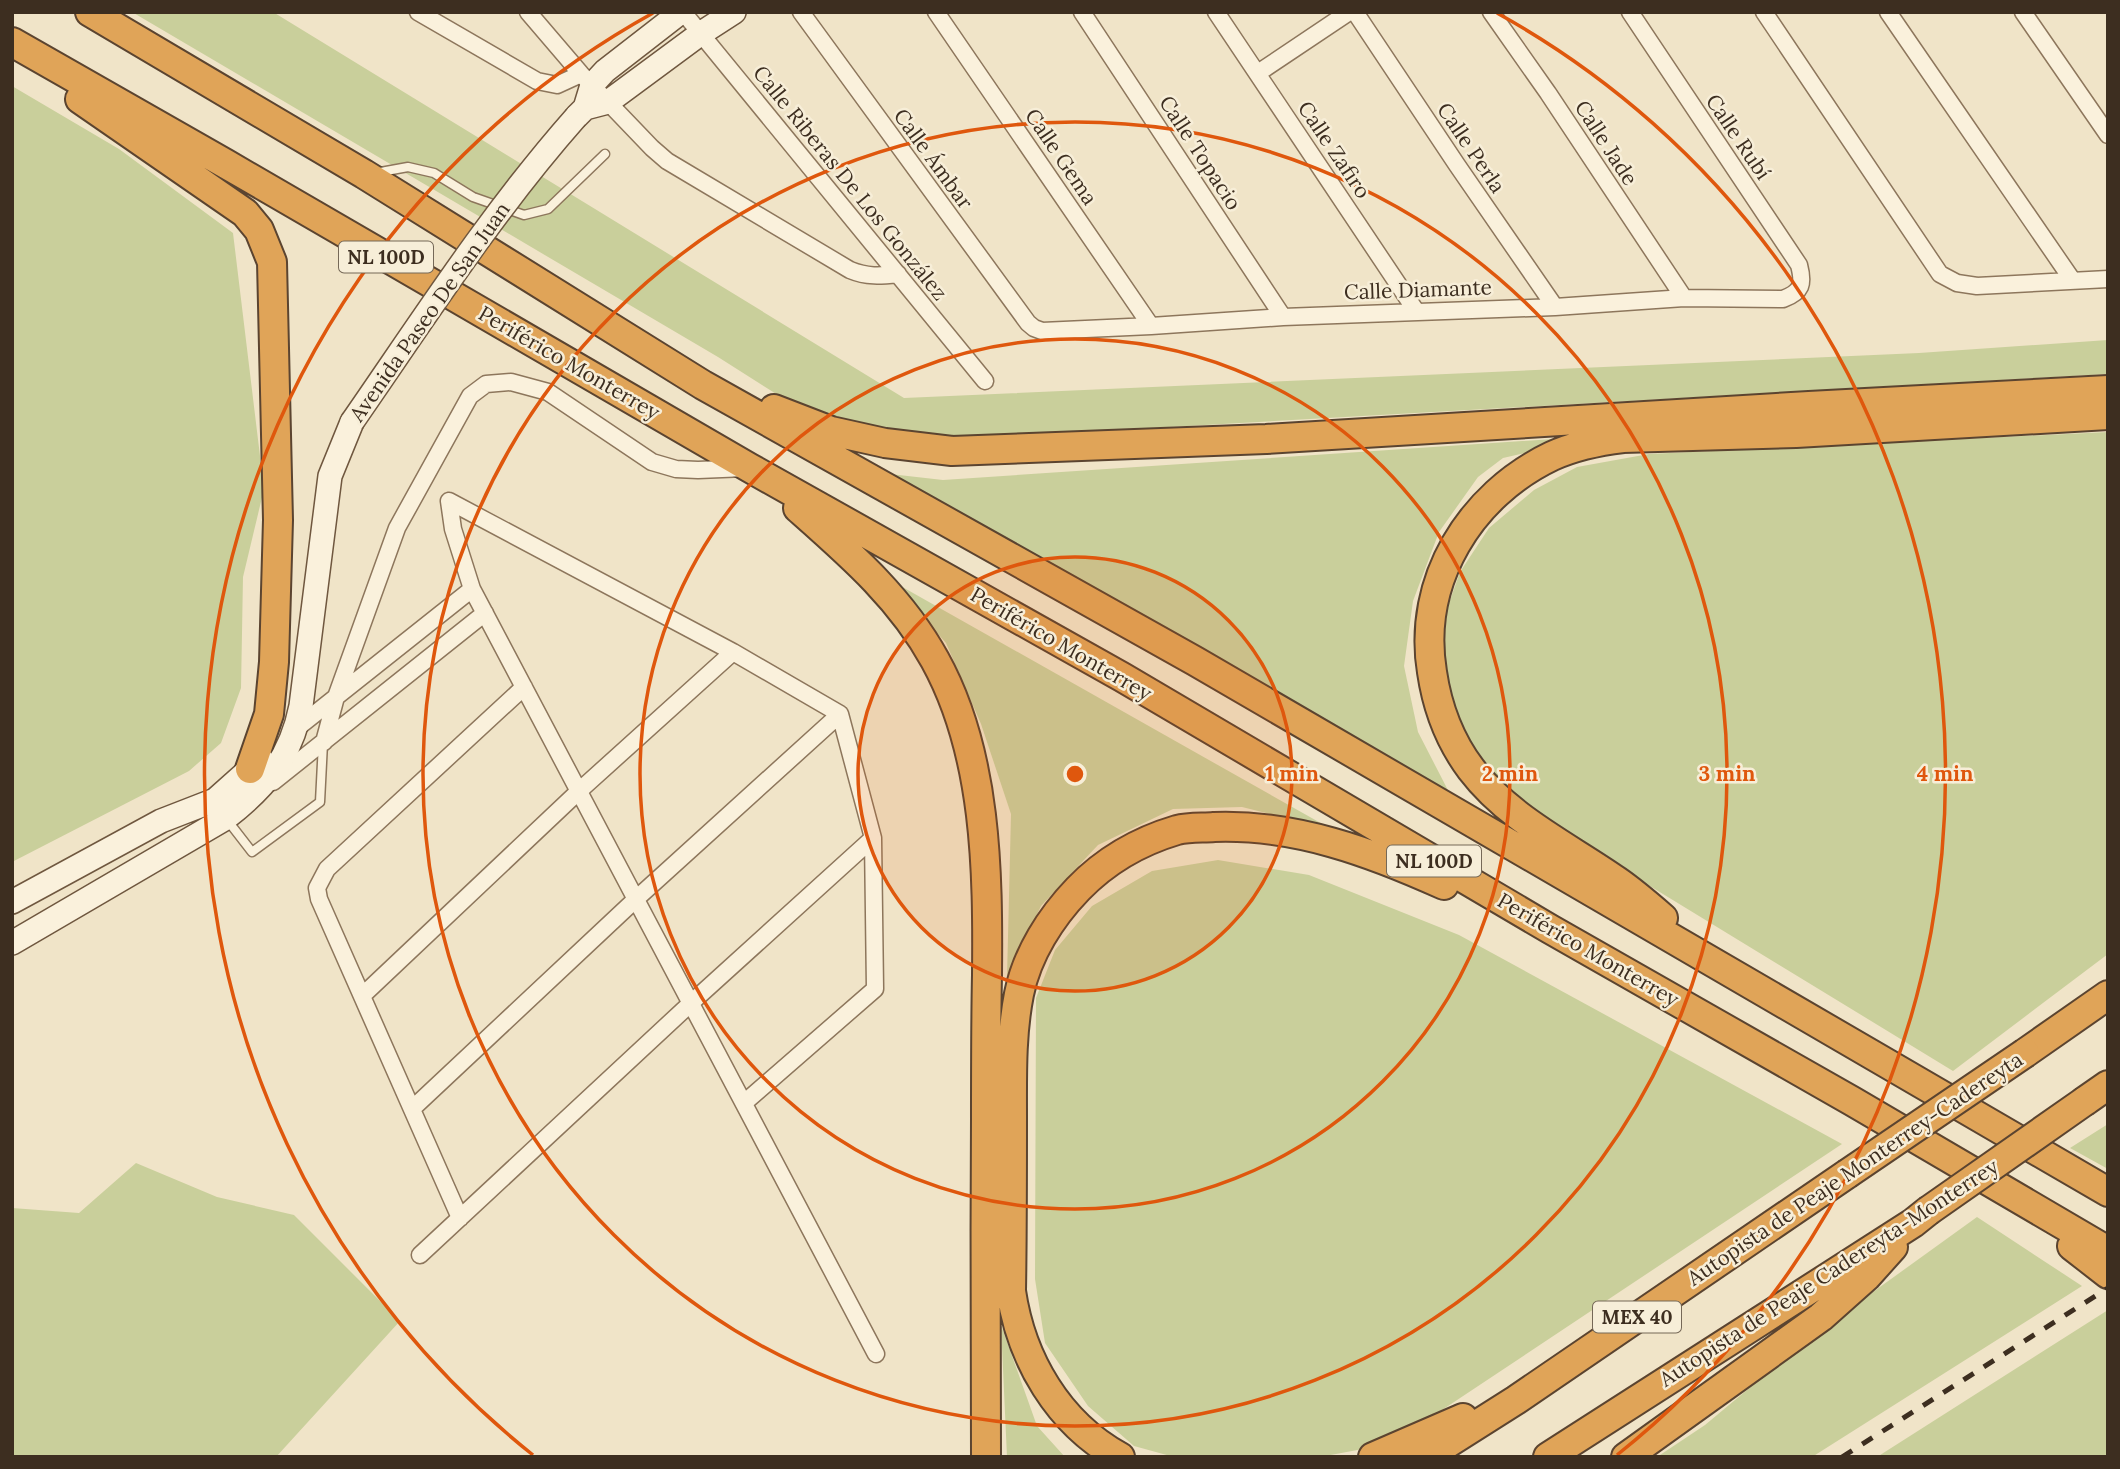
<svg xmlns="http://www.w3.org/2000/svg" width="2120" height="1469" font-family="Lora,serif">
  <rect width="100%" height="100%" fill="#f0e4c8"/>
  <!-- green -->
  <path fill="#c9cf9b" d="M132 12H273L904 398 1919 353 2108 340V374L938 440 865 427 789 402 718 357Z
    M12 86 119 149 233 233 264 489 243 577 241 688 221 743 189 771 12 862Z
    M2108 432V954L1953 1071 1550 825 1492 776 1455 721 1443 672V620L1460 572 1489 528 1534 490 1577 467 1649 454Z
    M1598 436 1503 458 1478 477 1439 532 1413 601 1404 666 1418 732 1453 800 890 474 943 480Z
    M890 580 1333 830 1242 807 1173 809 1098 845 1041 906 1007 977 1011 814 981 724 946 643Z
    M1218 860 1309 875 1459 935 1842 1144 1439 1412 1368 1448 1320 1457H1174L1134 1446 1088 1406 1045 1343 1035 1279 1036 998 1055 950 1092 906 1152 871Z
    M2108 1124V1169L2070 1148Z
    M136 1163 217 1197 294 1215 400 1321 276 1457H12V1208L79 1213Z
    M1977 1217 2082 1286 1812 1457H1657L1705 1425 1812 1336Z
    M2108 1310V1457H1877Z
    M1001 1325 1037 1426 1065 1457H1007Z"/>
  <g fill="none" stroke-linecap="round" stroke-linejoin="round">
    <!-- lane casing -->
    <g stroke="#8d765c" stroke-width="11">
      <path id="lane" d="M375 173 408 167 434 173 473 197 524 215 548 209 605 154
        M228 821 252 852 320 802 323 743"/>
    </g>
    <!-- street casing -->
    <g stroke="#8d765c" stroke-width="19">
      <path id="street" d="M418 12 537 81 557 85 581 74
        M528 12 581 74 652 148 667 161 850 270C867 277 880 276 898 274
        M683 12 985 381
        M801 12 1028 323 1034 328 1042 331 1151 326 1283 317 1555 307 1684 298 1783 299C1802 292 1804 284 1799 265L1630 12
        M936 12 1151 326
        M1082 12 1283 317
        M1216 12 1416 311
        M1355 12 1457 165 1555 307
        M1491 12 1548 93 1684 298
        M1764 12 1940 274 1957 283 1977 286 2108 279
        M1888 12 2073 281
        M2023 12 2108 135
        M1258 73 1349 12
        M449 501 453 529 472 589 876 1354
        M449 501 733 652 840 714 873 838 875 989 744 1103
        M297 728 472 589
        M324 742 336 697 397 528 470 396 486 384 511 382 548 392 652 462 676 469 698 470 746 468
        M273 782 485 613
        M362 996 579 791 733 652
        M412 1109 636 899 840 714
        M460 1218 319 899 317 888 327 869 524 687
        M420 1255 691 1003 873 838"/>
    </g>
    <!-- secondary casing -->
    <g stroke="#6f573f" stroke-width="26">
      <path id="secondary" d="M585 108 608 102 700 34 734 12
        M577 116 585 108 592 85 605 71 681 12
        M12 902 161 821 215 800 261 759
        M12 943 226 818C266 787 291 757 301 706L330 476 352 422"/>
    </g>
    <!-- highway casing -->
    <g stroke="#5b4430" stroke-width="32">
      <path id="highway" d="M90 12 364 174 703 385 1195 661 2108 1192
        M12 42 226 164 750 468 1122 677 1550 929 1852 1101 2108 1251
        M80 99 245 213 259 230 272 262 278 520 274 662 269 714 250 769
        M774 409 831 431 885 443 952 451 1266 439 1809 406 2108 390
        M798 508C850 554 901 598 935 660 987 754 988 872 987 975 986 1023 986 1071 986 1118 985 1231 986 1344 986 1457
        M1663 918C1648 905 1633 892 1617 881 1567 846 1509 819 1471 769 1450 741 1437 706 1432 672 1417 581 1470 495 1552 456 1574 446 1598 441 1623 438L1796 433 2108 415
        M2025 1053 2108 995
        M2085 1101 2108 1085
        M2072 1246 2108 1274
        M1120 1457C1058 1423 1021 1359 1011 1291 1012 1232 1012 1174 1012 1115 1012 1075 1011 1034 1019 994 1027 954 1051 917 1078 889 1105 861 1140 841 1177 830 1189 827 1203 828 1214 827 1295 824 1371 852 1444 885
        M1373 1457 1463 1418
        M1426 1457 1516 1400 1847 1174
        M1548 1457 1913 1223 1928 1211
        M1626 1457 1821 1317 1867 1276 1893 1247"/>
    </g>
    <!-- lane -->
    <use href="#lane" stroke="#faf1dc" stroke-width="8"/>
    <!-- street -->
    <use href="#street" stroke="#faf1dc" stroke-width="16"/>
    <!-- secondary -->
    <use href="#secondary" stroke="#faf1dc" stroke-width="23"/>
    <!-- highway -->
    <use href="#highway" stroke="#e0a458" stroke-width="28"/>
    <!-- rail -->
    <path stroke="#3d2e20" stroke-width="5" stroke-dasharray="12 12" stroke-linecap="butt" d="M1842 1457 2108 1288"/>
    <!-- secondary-bridge casing -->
    <g stroke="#6f573f" stroke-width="26" stroke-linecap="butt">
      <path id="secondary-bridge" d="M352 422C424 318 492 212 576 117"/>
    </g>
    <!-- highway-bridge casing -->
    <g stroke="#5b4430" stroke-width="32" stroke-linecap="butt">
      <path id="highway-bridge" d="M1847 1174 2025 1053
        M1928 1211 2085 1101"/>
    </g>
    <!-- secondary-bridge -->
    <use href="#secondary-bridge" stroke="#faf1dc" stroke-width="23"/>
    <!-- highway-bridge -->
    <use href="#highway-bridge" stroke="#e0a458" stroke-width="28"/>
  </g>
  <!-- distance rings -->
  <circle cx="1075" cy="774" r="217" fill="#df570d" fill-opacity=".12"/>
  <g fill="none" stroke="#df570d" stroke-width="3.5">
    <circle cx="1075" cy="774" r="217"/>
    <circle cx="1075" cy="774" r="435"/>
    <circle cx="1075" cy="774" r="652"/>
    <path d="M533 1455A870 870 0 0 1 653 13M1497 13A870 870 0 0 1 1617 1455"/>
  </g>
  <g text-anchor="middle" stroke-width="5" stroke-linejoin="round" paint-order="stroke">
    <!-- shield labels -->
    <g fill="#f7eed8" stroke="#756857" stroke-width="2">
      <rect x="339" y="241.5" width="94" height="31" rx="5"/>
      <rect x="1387" y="845.5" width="94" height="31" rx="5"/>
      <rect x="1593" y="1301.5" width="88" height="31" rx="5"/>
    </g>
    <g font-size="19" font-weight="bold" fill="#3d2e20">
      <text x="386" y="264">NL 100D</text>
      <text x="1434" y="868">NL 100D</text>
      <text x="1637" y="1324">MEX 40</text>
    </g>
    <!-- street labels -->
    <g font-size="21" fill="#3d2e20" stroke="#f7eed8">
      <text transform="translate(1738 137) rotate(56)" y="7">Calle Rubí</text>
      <text transform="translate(1606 143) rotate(57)" y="7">Calle Jade</text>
      <text transform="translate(1471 148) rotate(56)" y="7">Calle Perla</text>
      <text transform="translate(1334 150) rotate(56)" y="7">Calle Zafiro</text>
      <text transform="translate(1200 153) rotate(57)" y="7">Calle Topacio</text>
      <text transform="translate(1061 157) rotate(56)" y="7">Calle Gema</text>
      <text transform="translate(933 159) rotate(54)" y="7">Calle Ámbar</text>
      <text transform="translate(850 183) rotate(51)" y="7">Calle Riberas De Los González</text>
      <text transform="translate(1418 290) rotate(-2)" y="7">Calle Diamante</text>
      <text transform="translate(430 312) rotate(-55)" y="7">Avenida Paseo De San Juan</text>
      <text transform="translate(569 363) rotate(30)" y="7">Periférico Monterrey</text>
      <text transform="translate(1061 644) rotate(30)" y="7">Periférico Monterrey</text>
      <text transform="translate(1588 950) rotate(30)" y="7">Periférico Monterrey</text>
      <text transform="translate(1855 1169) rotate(-34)" y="7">Autopista de Peaje Monterrey-Cadereyta</text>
      <text transform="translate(1829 1273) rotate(-33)" y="7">Autopista de Peaje Cadereyta-Monterrey</text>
    </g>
  </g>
  <circle cx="1075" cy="774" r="10" fill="#df570d" stroke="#f7eed8" stroke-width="3.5"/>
  <g font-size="21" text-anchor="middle" font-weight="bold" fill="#df570d" stroke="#f7eed8" stroke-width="5" stroke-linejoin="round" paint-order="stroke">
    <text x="1292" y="781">1 min</text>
    <text x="1510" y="781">2 min</text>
    <text x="1727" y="781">3 min</text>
    <text x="1945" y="781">4 min</text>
  </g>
  <!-- border -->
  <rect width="2120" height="1469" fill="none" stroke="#3d2e20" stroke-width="28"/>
</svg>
